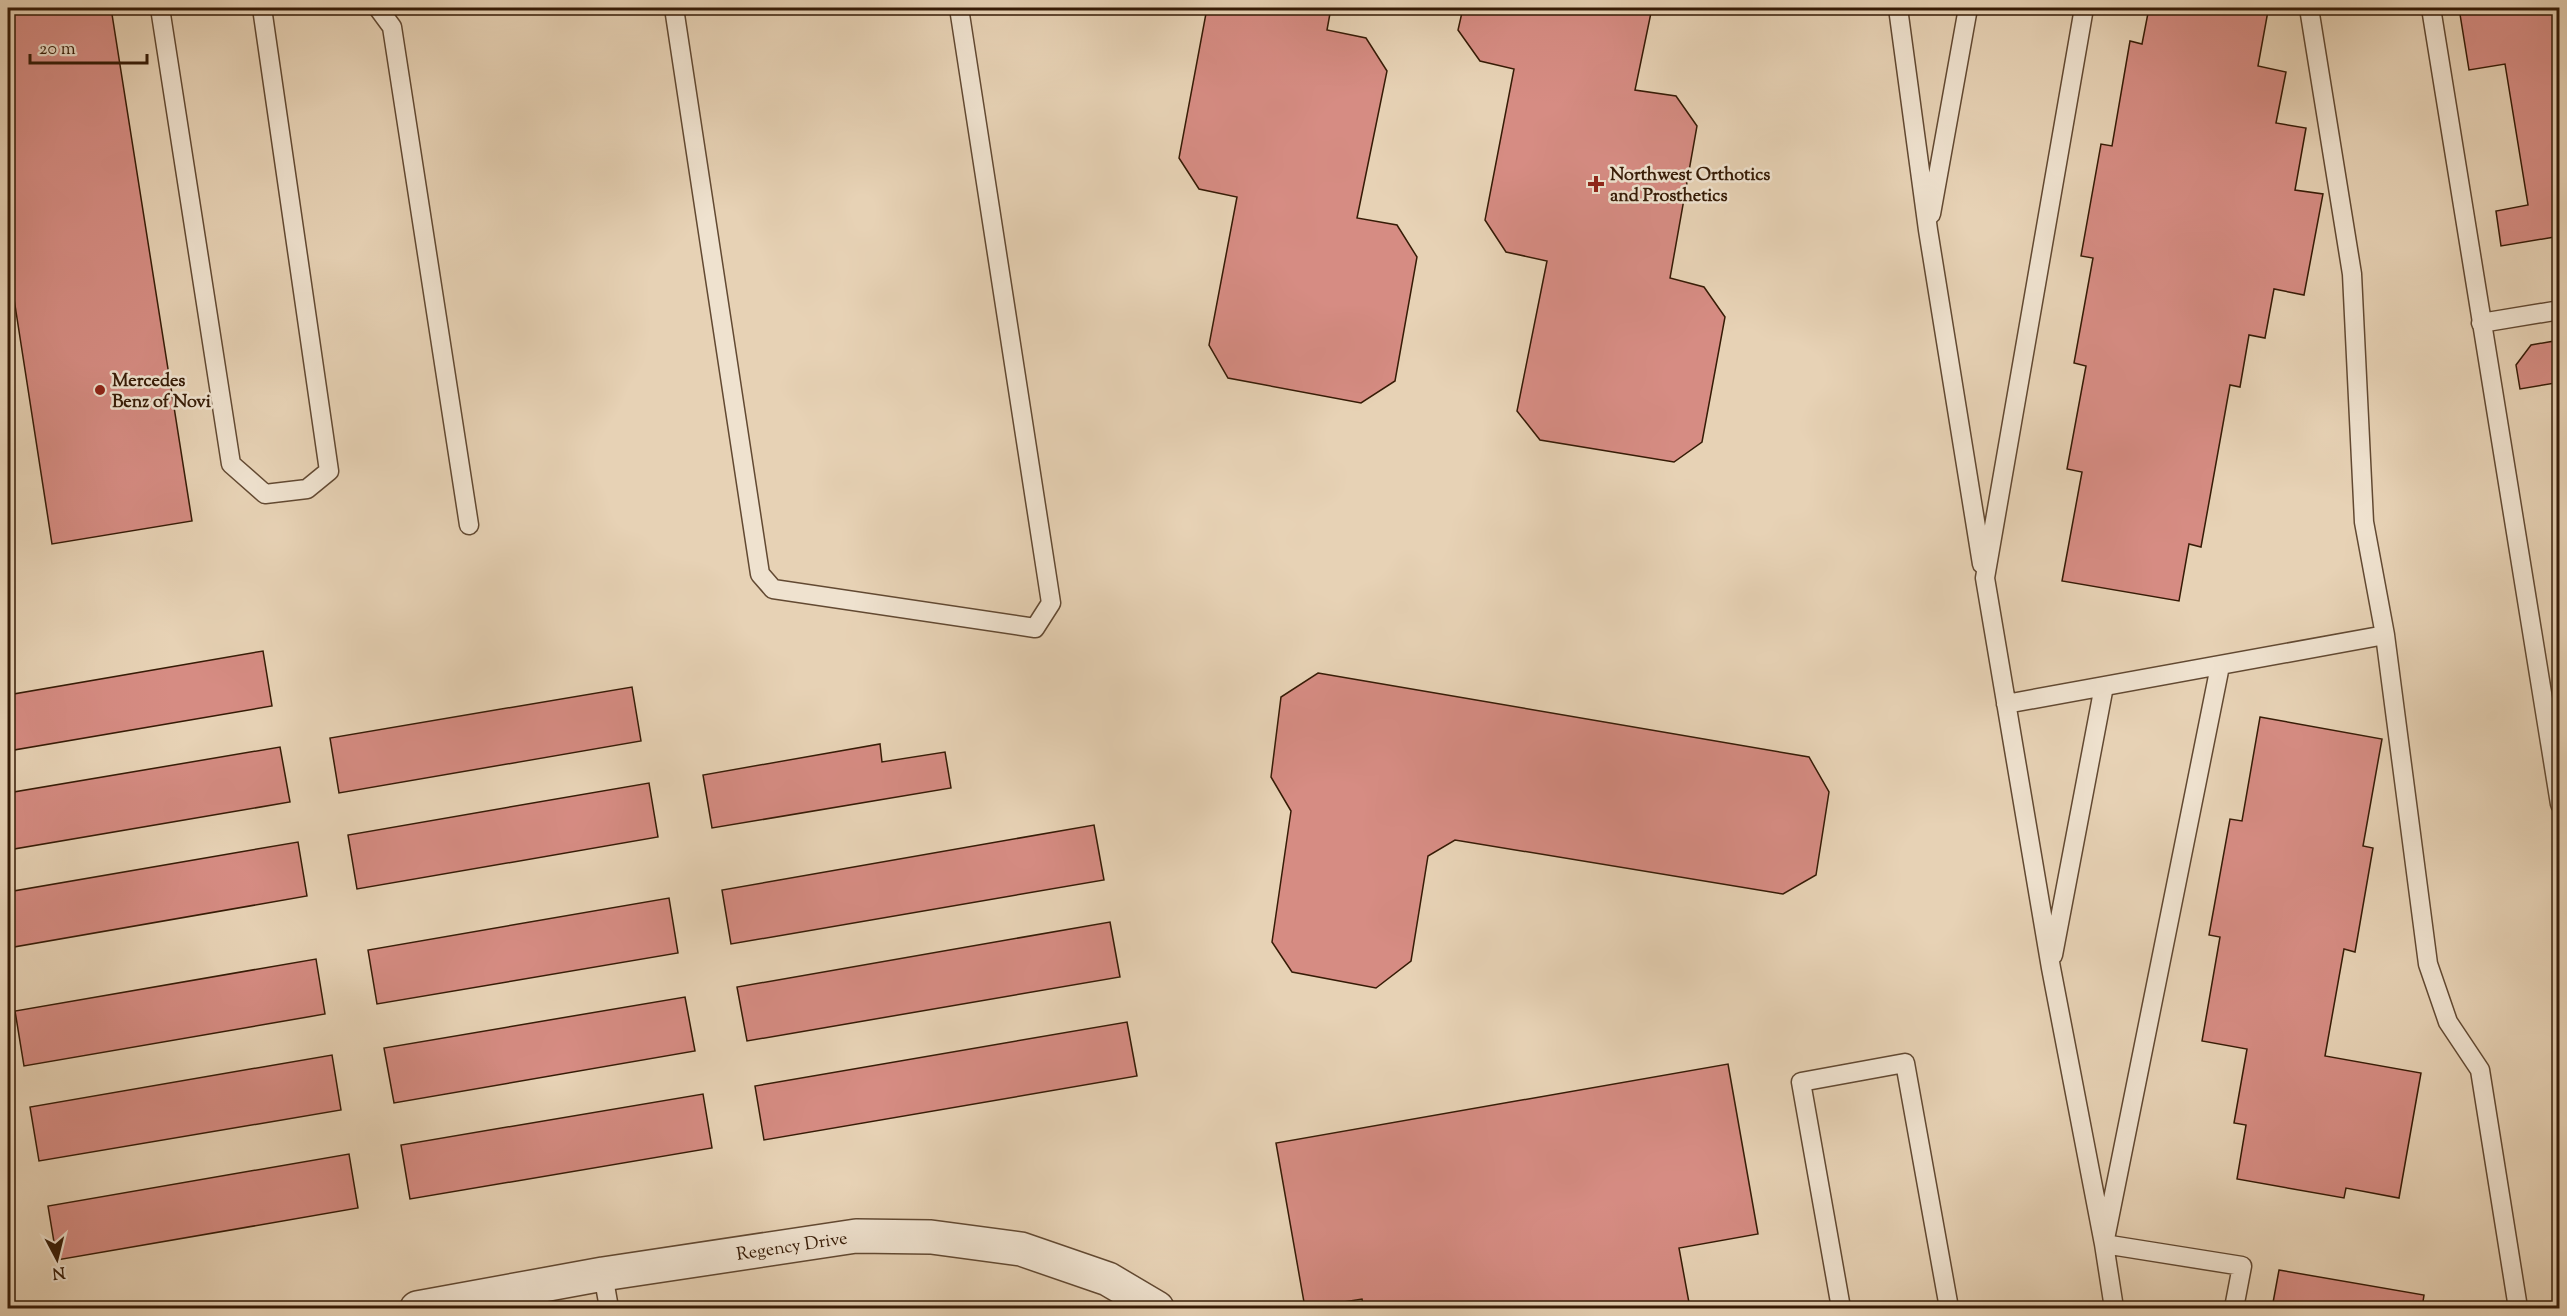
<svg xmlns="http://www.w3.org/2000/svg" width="2567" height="1316" font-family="'Sorts Mill Goudy',serif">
  <rect width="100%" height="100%" fill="#e7d2b5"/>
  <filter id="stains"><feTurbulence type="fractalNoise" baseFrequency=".00333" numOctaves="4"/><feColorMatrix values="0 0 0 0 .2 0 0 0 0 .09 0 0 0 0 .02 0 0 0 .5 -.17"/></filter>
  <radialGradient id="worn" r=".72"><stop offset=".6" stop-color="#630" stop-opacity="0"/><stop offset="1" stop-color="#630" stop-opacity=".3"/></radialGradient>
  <!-- building -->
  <path fill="#d68c83" stroke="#361b06" stroke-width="1.5" d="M8 8H111L192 521 52 544 8 260Z
    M1207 8H1331L1327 30 1366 38 1387 71 1357 218 1397 225 1417 257 1395 381 1361 403 1228 378 1209 345 1237 197 1199 189 1179 158Z
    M1463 8H1652L1635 90 1676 96 1697 126 1670 278 1704 287 1725 317 1702 442 1674 462 1540 440 1517 411 1547 261 1506 252 1485 220 1514 69 1480 61 1458 30Z
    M2149 8H2259L2268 11 2258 66 2286 72 2276 123 2306 128 2295 190 2323 194 2304 295 2274 289 2265 338 2249 335 2240 387 2230 385 2201 547 2189 544 2179 601 2062 581 2082 472 2067 469 2086 366 2074 363 2093 258 2081 256 2101 144 2112 146 2130 41 2142 44Z
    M2459 8H2560V236L2501 246 2496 211 2528 205 2505 64 2469 70Z
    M2560 340V412L2555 383 2520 389 2516 365 2531 345Z
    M263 651 272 706 8 751V695Z
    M1318 673 1809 757 1829 792 1816 875 1783 894 1455 840 1428 856 1411 961 1376 988 1292 972 1272 942 1291 811 1271 777 1281 697Z
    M632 687 641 741 339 793 330 738Z
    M2260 717 2382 739 2363 846 2373 848 2355 952 2344 949 2325 1056 2421 1073 2399 1198 2346 1188 2344 1198 2237 1179 2246 1125 2234 1123 2247 1049 2202 1041 2220 937 2209 935 2230 819 2242 821Z
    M880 744 882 762 945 752 951 788 712 828 703 775Z
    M280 747 290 802 8 850V793Z
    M649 783 658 837 357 889 348 835Z
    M1094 825 1104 880 731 944 722 890Z
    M298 842 307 896 8 948V892Z
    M669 898 678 953 377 1004 368 950Z
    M1110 922 1120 977 747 1041 737 987Z
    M316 959 325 1014 24 1066 15 1011Z
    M685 997 695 1051 394 1103 384 1048Z
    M1127 1022 1137 1076 764 1140 755 1086Z
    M332 1055 341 1110 39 1161 30 1107Z
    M1728 1064 1758 1234 1679 1248 1690 1308H1364L1362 1299 1305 1308 1276 1143Z
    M703 1094 712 1148 410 1199 401 1145Z
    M349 1154 358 1208 57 1260 48 1206Z
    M2279 1270 2424 1295 2422 1308H2272Z"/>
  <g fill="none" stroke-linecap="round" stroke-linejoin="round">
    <!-- lane casing -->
    <g stroke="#624932" stroke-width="21">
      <path id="lane" d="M160 8 231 464 265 494 307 489 329 471 262 8
        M378 8 392 27 469 525
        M674 8 760 574 773 589 1035 628 1051 603 959 8
        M1898 8 1928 230 1982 564
        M2084 8 1985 578 2051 968 2104 1244 2114 1308
        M2309 8 2352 274 2364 522 2385 635
        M2431 8 2560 804
        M1931 214 1968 8
        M2481 323 2560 310
        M2220 666 2104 1244 2242 1266 2234 1308
        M2006 704 2385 635 2428 964 2448 1022 2480 1070 2518 1308
        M2053 955 2104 686
        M603 1274 609 1308
        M1841 1308 1801 1082 1905 1063 1949 1308"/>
    </g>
    <!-- street casing -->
    <g stroke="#624932" stroke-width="36">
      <g id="street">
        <path id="s1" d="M417 1308 603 1274 856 1236 931 1237 1021 1249 1108 1279 1157 1308"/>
      </g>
    </g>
    <!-- lane -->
    <use href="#lane" stroke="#efe2cf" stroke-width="18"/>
    <!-- street -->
    <use href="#street" stroke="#efe2cf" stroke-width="33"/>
  </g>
  <!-- markers -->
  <g fill="#8f2418" stroke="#efe2cf" stroke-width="2">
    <path d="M1593 175h6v6h6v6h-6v6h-6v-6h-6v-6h6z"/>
    <circle cx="100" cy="390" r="6"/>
  </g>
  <g text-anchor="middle" stroke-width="5" stroke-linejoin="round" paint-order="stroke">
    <!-- poi labels -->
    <g font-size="18" font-weight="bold" fill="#361b06" stroke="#efe2cf" text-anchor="start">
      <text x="1610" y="180">Northwest Orthotics<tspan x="1610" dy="21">and Prosthetics</tspan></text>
      <text x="112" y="386">Mercedes<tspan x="112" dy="21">Benz of Novi</tspan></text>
    </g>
    <!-- street labels -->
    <g font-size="18" fill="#361b06" stroke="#efe2cf">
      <text dy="6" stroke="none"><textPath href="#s1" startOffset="380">Regency Drive</textPath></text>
    </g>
  </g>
  <!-- margin -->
  <rect width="2567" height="1316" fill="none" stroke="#e7d2b5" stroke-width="30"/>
  <rect x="9" y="9" width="2549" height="1298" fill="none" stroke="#361b06" stroke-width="3"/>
  <rect x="15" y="15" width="2537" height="1286" fill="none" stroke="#361b06" stroke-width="1.5"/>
  <!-- north arrow -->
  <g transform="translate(57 1259) rotate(173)" stroke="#efe2cf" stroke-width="4.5" paint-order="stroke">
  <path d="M0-4.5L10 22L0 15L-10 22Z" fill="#361b06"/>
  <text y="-9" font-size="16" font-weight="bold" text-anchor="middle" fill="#361b06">N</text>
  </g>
  <!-- scale -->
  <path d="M30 54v9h117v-9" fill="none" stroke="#361b06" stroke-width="3"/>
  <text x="39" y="54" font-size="18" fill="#361b06" stroke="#efe2cf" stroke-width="4.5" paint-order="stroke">20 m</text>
  <rect width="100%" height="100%" filter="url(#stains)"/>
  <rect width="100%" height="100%" fill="url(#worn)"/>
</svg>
